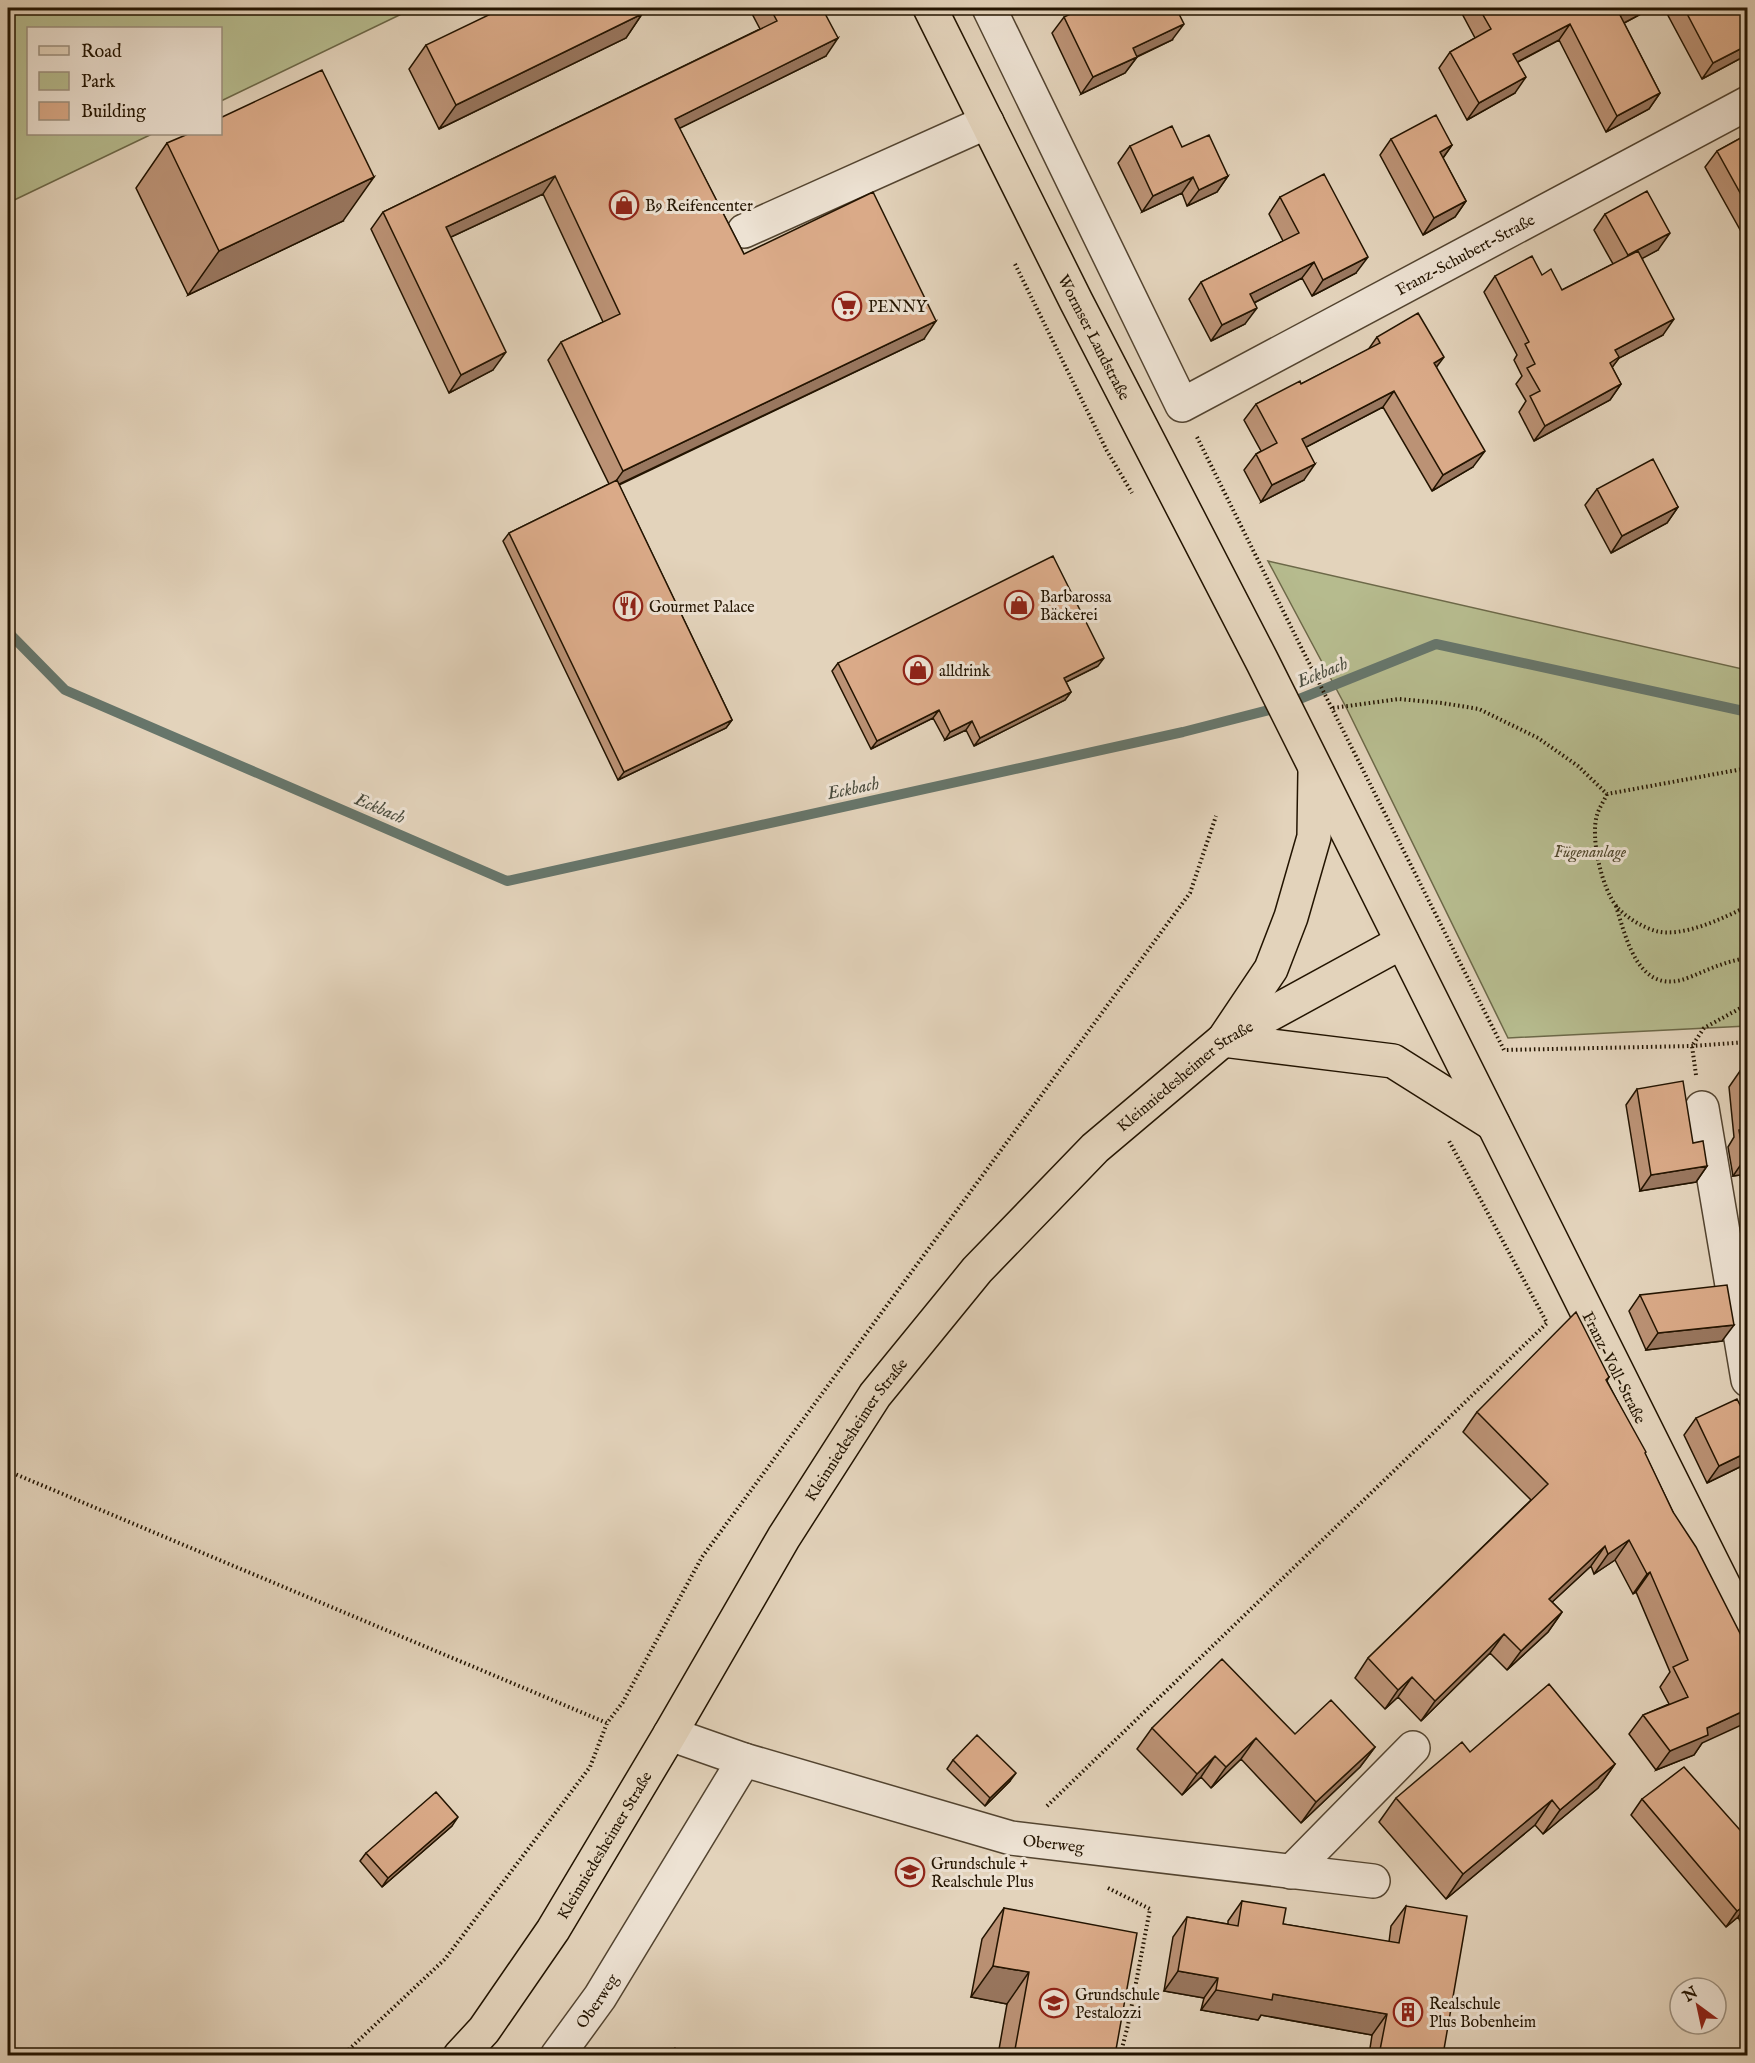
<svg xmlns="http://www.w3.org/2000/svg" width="1755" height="2063" font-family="'IM FELL English',serif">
  <rect width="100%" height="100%" fill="#e3d3bb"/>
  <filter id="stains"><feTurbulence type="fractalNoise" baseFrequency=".00333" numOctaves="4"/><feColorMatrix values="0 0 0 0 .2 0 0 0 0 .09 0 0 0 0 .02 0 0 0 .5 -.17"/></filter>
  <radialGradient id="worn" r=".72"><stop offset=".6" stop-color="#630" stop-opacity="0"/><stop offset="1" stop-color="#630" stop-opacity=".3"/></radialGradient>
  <!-- green -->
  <path fill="#b6bb8e" stroke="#6c6848" stroke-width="1.5" d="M8 8H414L221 101 220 28H28V134H152L8 203Z
    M1268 561 1747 670V1026L1508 1038 1347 709Z"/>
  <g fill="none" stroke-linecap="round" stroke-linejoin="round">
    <!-- stream -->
    <path stroke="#67766b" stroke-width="10" d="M8 632 65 690 507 881 1183 732 1277 708 1436 644 1748 712"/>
    <!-- minor casing -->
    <g stroke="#534430" stroke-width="36">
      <g id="minor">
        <path id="s1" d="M989 8 1182 405 1748 103"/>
        <path d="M744 231 987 122"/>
        <path d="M1702 1108 1748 1380"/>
        <path id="s2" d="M744 1760 1011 1838 1373 1881"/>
        <path d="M1291 1872 1413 1748"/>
        <path id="s3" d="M557 2056 600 1997 744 1760 670 1734"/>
      </g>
    </g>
    <!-- major casing -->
    <g stroke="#231401" stroke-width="36">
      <g id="major">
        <path id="s4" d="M930 8 1076 301 1263 663 1748 1634"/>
        <path d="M1226 1036 1271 969 1291 917 1314 837 1315 772"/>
        <path d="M1223 1040 1393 1061 1493 1124"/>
        <path id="s5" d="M460 2056 484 2030 553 1930 670 1734 784 1537 875 1395 977 1270 1095 1148 1223 1040 1402 942"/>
      </g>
    </g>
    <!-- path -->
    <path stroke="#231401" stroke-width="4" stroke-dasharray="1.5 3" stroke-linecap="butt" d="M1015 264 1107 451 1132 493
      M1197 437 1301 647 1504 1050 1692 1046 1748 1042
      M1333 708 1399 699 1442 703 1479 709 1538 738 1578 766 1607 794 1748 768
      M1607 794C1604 801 1599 808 1597 815 1590 838 1602 889 1617 907 1627 918 1642 927 1656 931 1682 938 1724 918 1748 906
      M1616 906C1627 942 1640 998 1690 977 1710 969 1726 961 1748 958
      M1696 1075 1692 1046 1704 1028 1748 1004
      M8 1471 607 1723
      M1047 1806 1547 1323 1449 1141
      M1108 1888 1150 1909 1128 2025 1120 2056
      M342 2056 445 1959 590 1767 607 1723 623 1702 702 1557 1190 893 1216 816"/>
    <!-- minor -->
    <use href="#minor" stroke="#ede2d3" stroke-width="33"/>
    <!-- major -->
    <use href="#major" stroke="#e3d3bb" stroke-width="33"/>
  </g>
  <!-- wall -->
  <path fill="#bb9275" stroke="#231401" stroke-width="1.5" d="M749 8H822L826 56 679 128 744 254 924 339 619 485 732 720 726 728 618 780 503 541 509 533 609 484 548 360 561 342 603 322 543 194 451 237 493 370 449 393 371 229 383 212 760 29Z
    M1459 8H1652L1624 23 1660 93 1649 109 1606 132 1559 40 1518 62 1515 93 1467 120 1439 68 1450 52 1475 38Z
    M1664 8H1739L1745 56 1702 79Z
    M642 14 626 38 439 129 409 69 426 45Z
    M1064 17 1172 40 1137 57 1125 73 1081 94 1052 33Z
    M1748 134V232L1743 235 1705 167 1717 151Z
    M1391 139 1452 145 1443 158 1466 201 1455 217 1423 235 1380 155Z
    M167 143 343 221 188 295 136 188Z
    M1130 146 1228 176 1217 192 1187 206 1182 193 1142 212 1118 163Z
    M1280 197 1356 273 1312 296 1302 278 1254 303 1245 324 1211 341 1189 299 1201 282 1283 241 1269 214Z
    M1605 214 1658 250 1642 258 1663 335 1619 358 1612 367 1621 384 1610 400 1534 441 1519 412 1526 401 1516 384 1522 376 1514 360 1517 355 1484 292 1495 276 1542 275 1562 290 1613 264 1594 230Z
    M1377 337 1436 367 1473 467 1432 491 1383 407 1306 447 1304 480 1261 502 1244 470 1256 454 1261 451 1244 420 1256 404 1301 384 1368 350Z
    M1597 489 1678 507 1667 523 1611 553 1585 505Z
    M1748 520V532L1744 525Z
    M838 663 1098 666 1066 682 1071 692 1065 700 974 746 966 730 945 740 933 718 871 749 832 671Z
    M1740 1071H1748V1215L1740 1175 1733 1176 1728 1147 1734 1137 1729 1087Z
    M1637 1089 1707 1166 1696 1182 1640 1191 1626 1105Z
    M1640 1295 1722 1341 1646 1350 1629 1311Z
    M1609 1377 1607 1381 1645 1454 1673 1512 1702 1743 1694 1755 1656 1770 1629 1734 1643 1715 1669 1704 1660 1687 1670 1672 1636 1592 1633 1594 1615 1560 1594 1574 1591 1566 1552 1602 1562 1612 1548 1632 1507 1670 1490 1653 1421 1721 1398 1697 1385 1709 1355 1678 1368 1658 1531 1500 1463 1432 1477 1412Z
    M1696 1418 1748 1421V1463L1707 1483 1684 1435Z
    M1152 1728 1295 1734 1375 1747 1360 1767 1301 1823 1241 1759 1211 1788 1201 1777 1182 1795 1137 1749Z
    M1470 1752 1615 1764 1598 1788 1543 1834 1535 1825 1446 1899 1379 1822 1396 1798Z
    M953 1760 1010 1781 985 1806 947 1769Z
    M1642 1799 1748 1839V1938L1738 1917 1726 1927 1631 1815Z
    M452 1826 382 1887 360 1861 366 1853Z
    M1242 1901 1283 1924 1389 1942 1391 1926 1406 1906 1443 2055H1369L1372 2035 1261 2015 1258 2020 1201 2010 1204 1998 1164 1991 1173 1937 1187 1917 1228 1924V1921Z
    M1004 1908 1115 2055H998L1007 2004 971 1997 982 1939Z"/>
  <!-- shaded-wall -->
  <path fill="#99775f" stroke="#231401" stroke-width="1.5" d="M1633 8H1652L1609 31 1620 15Z
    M642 14 626 38 439 129 456 105Z
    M1184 24 1172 40 1121 64 1133 48Z
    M1570 24 1559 40 1502 70 1513 54Z
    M838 38 826 56 662 137 675 119Z
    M1748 45V53L1745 56 1702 79 1713 63Z
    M1137 57 1125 73 1081 94 1093 77Z
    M1526 77 1515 93 1467 120 1479 103Z
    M1660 93 1649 109 1606 132 1617 116Z
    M1452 145 1440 162V152Z
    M555 176 543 194 434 245 446 227Z
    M1228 176 1217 192 1187 206 1199 190Z
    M374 177 343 221 188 295 219 251Z
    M1193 177 1182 193 1142 212 1153 196Z
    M1466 201 1455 217 1423 235 1434 218Z
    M1670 233 1658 250 1617 272 1628 255Z
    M1368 257 1356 273 1312 296 1323 280Z
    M1314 262 1302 278 1238 311 1250 294Z
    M1257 308 1245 324 1211 341 1222 325Z
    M1674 319 1663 335 1619 358 1608 373 1599 379 1615 350Z
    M936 321 924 339 611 488 623 471Z
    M506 352 493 370 449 393 461 375Z
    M1444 357 1432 373 1434 363Z
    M1621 384 1610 400 1534 441 1545 426Z
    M1394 391 1383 407 1291 455 1302 439Z
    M1485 451 1473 467 1432 491 1443 475Z
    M1315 464 1304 480 1261 502 1272 485Z
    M1678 507 1667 523 1611 553 1622 536Z
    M1104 658 1098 666 1058 686 1064 678Z
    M1071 692 1065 700 974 746 980 738Z
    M939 710 933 718 871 749 877 741Z
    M732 720 726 728 618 780 624 772Z
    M972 721 966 730 945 740 950 732Z
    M1748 1159V1164L1740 1175 1733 1176 1744 1160Z
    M1707 1166 1696 1182 1640 1191 1651 1175Z
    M1734 1325 1722 1341 1646 1350 1658 1333Z
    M1748 1452V1463L1707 1483 1719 1466Z
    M1629 1540 1615 1560 1594 1574 1608 1554Z
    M1605 1546 1591 1566 1535 1618 1549 1599Z
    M1650 1572 1636 1592 1633 1594 1647 1574Z
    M1562 1612 1548 1632 1507 1670 1521 1651Z
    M1504 1634 1490 1653 1421 1721 1435 1701Z
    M1412 1677 1398 1697 1385 1709 1398 1690Z
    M1748 1709V1722L1702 1743 1694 1755 1656 1770 1670 1751 1707 1728Z
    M1256 1738 1241 1759 1211 1788 1226 1767Z
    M1375 1747 1360 1767 1301 1823 1316 1802Z
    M1215 1756 1201 1777 1182 1795 1197 1774Z
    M1615 1764 1598 1788 1543 1834 1560 1810Z
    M1016 1773 1010 1781 985 1806 990 1798Z
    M1552 1800 1535 1825 1446 1899 1463 1874Z
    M458 1817 452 1826 382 1887 388 1878Z
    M1748 1903 1738 1917 1726 1927 1737 1911Z
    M993 1966 1029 1972 1007 2004 971 1997Z
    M1178 1971 1218 1978 1204 1998 1164 1991Z
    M1216 1990 1273 1994 1387 2014 1372 2035 1261 2015 1258 2020 1201 2010Z"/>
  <!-- building -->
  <path fill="#daaa88" stroke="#231401" stroke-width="1.5" d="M503 8H639L642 14 456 105 426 45Z
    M770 8H822L838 38 675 119 744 254 873 192 936 321 623 471 561 342 620 314 555 176 446 227 506 352 461 375 383 212 777 21Z
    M1083 8H1176L1184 24 1133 48 1137 57 1093 77 1064 17Z
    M1479 8H1633L1620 15 1660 93 1617 116 1570 24 1513 54 1526 77 1479 103 1450 52 1491 29Z
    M1684 8H1739L1748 24V45L1713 63Z
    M322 70 374 177 219 251 167 143 188 134H220V118Z
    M1436 115 1452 145 1440 152 1466 201 1434 218 1391 139Z
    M1172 126 1182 147 1209 135 1228 176 1199 190 1193 177 1153 196 1130 146Z
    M1748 134V207L1717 151Z
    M1324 174 1368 257 1323 280 1314 262 1250 294 1257 308 1222 325 1201 282 1299 233 1280 197Z
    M1647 191 1670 233 1628 255 1605 214Z
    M1638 251 1674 319 1615 350 1619 357 1610 363 1621 384 1545 426 1530 396 1540 391 1527 368 1535 364 1525 344 1529 342 1495 276 1532 256 1542 275 1551 269 1562 290Z
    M1418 313 1444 357 1434 363 1485 451 1443 475 1394 391 1302 439 1315 464 1272 485 1256 454 1277 443 1256 404 1300 381 1301 384 1380 343 1377 337Z
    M1653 459 1678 507 1622 536 1597 489Z
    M617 480 732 720 624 772 509 533Z
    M1053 556 1104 658 1064 678 1071 692 980 738 972 721 950 732 939 710 877 741 838 663Z
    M1740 1071H1748V1159L1744 1160 1739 1130 1746 1128Z
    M1683 1081 1693 1143 1703 1141 1707 1166 1651 1175 1637 1089Z
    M1727 1285 1734 1325 1658 1333 1640 1295Z
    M1576 1312 1609 1377 1606 1380 1646 1452 1645 1453 1673 1512 1696 1547 1748 1649V1709L1707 1728 1708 1735 1670 1751 1643 1715 1688 1697 1673 1667 1688 1660 1650 1572 1647 1574 1629 1540 1608 1554 1605 1546 1549 1599 1562 1612 1521 1651 1504 1634 1435 1701 1412 1677 1398 1690 1368 1658 1548 1484 1477 1412Z
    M1737 1399 1748 1421V1452L1719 1466 1696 1418Z
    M1222 1659 1295 1734 1331 1700 1375 1747 1316 1802 1256 1738 1226 1767 1215 1756 1197 1774 1152 1728Z
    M1549 1684 1615 1764 1560 1810 1552 1800 1463 1874 1396 1798 1462 1742 1470 1752Z
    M977 1735 1016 1773 990 1798 953 1760Z
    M1684 1767 1748 1839V1903L1737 1911 1642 1799Z
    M436 1792 458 1817 388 1878 366 1853Z
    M1242 1901 1286 1908 1283 1924 1399 1943 1406 1906 1467 1916 1443 2055H1379L1387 2014 1273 1994 1272 2000 1216 1990 1218 1978 1178 1971 1187 1917 1238 1926Z
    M1004 1908 1137 1933 1115 2055H1014L1029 1972 993 1966Z
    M675 2048 684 2055H668Z
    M1675 2052 1680 2055H1672Z"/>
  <!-- icons -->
  <defs>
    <g id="shop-ring" transform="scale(1.5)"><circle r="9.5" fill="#ede2d3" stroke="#8f2418" stroke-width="1.5"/><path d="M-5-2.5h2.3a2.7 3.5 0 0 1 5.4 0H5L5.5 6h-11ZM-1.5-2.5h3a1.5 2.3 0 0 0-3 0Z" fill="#8f2418"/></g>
    <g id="supermarket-ring" transform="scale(1.5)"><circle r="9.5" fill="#ede2d3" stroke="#8f2418" stroke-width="1.5"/><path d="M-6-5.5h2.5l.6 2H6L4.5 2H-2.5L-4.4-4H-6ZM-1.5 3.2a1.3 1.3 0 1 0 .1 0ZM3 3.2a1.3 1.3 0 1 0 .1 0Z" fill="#8f2418"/></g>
    <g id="restaurant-ring" transform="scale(1.5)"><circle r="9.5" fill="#ede2d3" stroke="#8f2418" stroke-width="1.5"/><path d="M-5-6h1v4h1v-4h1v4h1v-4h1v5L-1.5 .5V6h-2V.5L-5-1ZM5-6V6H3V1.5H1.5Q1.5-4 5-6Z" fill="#8f2418"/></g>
    <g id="school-ring" transform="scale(1.5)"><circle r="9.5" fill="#ede2d3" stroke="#8f2418" stroke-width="1.5"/><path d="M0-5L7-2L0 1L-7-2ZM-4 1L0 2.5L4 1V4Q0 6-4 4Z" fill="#8f2418"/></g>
    <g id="building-ring" transform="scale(1.5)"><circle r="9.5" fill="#ede2d3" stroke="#8f2418" stroke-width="1.5"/><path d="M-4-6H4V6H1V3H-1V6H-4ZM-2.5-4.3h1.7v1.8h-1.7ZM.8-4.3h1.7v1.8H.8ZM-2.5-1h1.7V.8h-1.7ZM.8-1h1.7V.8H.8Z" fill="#8f2418"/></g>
  </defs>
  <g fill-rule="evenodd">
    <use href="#shop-ring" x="624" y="205"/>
    <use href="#supermarket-ring" x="847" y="306"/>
    <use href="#shop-ring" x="1019" y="605"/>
    <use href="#restaurant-ring" x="628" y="606"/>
    <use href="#shop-ring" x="918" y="670"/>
    <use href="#school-ring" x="910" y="1872"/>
    <use href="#school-ring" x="1054" y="2003"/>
    <use href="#building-ring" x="1408" y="2012"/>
  </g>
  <g text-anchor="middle" stroke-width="6" stroke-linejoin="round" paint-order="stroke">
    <!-- poi labels -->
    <g font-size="16" fill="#231401" stroke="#ede2d3" text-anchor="start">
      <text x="645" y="211">B9 Reifencenter</text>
      <text x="868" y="312">PENNY</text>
      <text x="1040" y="602">Barbarossa<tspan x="1040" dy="18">Bäckerei</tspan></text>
      <text x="649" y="612">Gourmet Palace</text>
      <text x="939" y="676">alldrink</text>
      <text x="931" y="1869">Grundschule +<tspan x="931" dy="18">Realschule Plus</tspan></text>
      <text x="1075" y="2000">Grundschule<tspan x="1075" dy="18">Pestalozzi</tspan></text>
      <text x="1429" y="2009">Realschule<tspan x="1429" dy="18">Plus Bobenheim</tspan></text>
    </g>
    <!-- street labels -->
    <g font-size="16" fill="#231401" stroke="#ede2d3">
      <text dy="6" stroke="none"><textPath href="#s1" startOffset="762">Franz-Schubert-Straße</textPath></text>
      <text dy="6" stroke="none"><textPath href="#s4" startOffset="368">Wormser Landstraße</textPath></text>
      <text dy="6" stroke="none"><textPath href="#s5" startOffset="1228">Kleinniedesheimer Straße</textPath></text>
      <text dy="6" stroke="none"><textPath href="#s4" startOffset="1522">Franz-Voll-Straße</textPath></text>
      <text dy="6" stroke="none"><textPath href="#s5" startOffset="742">Kleinniedesheimer Straße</textPath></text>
      <text dy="6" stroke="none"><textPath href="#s2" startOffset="321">Oberweg</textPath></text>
      <text dy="6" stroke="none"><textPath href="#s5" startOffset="256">Kleinniedesheimer Straße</textPath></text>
      <text dy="6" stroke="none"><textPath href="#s3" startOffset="68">Oberweg</textPath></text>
    </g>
    <!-- park labels -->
    <g font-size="16" font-style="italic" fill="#4f462b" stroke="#ede2d3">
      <text x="1590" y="857">Fügenanlage</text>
    </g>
    <!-- water labels -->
    <g font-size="18" font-style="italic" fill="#4b4d3f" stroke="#ede2d3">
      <text transform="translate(1322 672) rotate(-22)" y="6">Eckbach</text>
      <text transform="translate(853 788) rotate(-12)" y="6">Eckbach</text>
      <text transform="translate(380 808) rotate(23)" y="6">Eckbach</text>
    </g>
  </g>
  <!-- margin -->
  <rect width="1755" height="2063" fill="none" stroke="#e3d3bb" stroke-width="30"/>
  <rect x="9" y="9" width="1737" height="2045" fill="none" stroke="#231401" stroke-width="3"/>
  <rect x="15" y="15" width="1725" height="2033" fill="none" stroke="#231401" stroke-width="1.5"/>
  <!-- legend -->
  <rect x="27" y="27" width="195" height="108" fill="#ede2d3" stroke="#9c907f" stroke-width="1.5"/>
  <rect x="39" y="46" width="30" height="9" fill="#e3d3bb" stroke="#9c907f" stroke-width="1.5"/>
  <text x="81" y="57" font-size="18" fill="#231401">Road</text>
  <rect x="39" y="72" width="30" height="18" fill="#b6bb8e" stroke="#9c907f" stroke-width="1.5"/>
  <text x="81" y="87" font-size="18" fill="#231401">Park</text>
  <rect x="39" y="102" width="30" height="18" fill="#daaa88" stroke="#9c907f" stroke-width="1.5"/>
  <text x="81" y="117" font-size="18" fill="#231401">Building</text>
  <!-- north arrow -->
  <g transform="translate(1698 2006) rotate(327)"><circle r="28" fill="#ede2d3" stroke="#9c907f" stroke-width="1.5"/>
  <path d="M0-4.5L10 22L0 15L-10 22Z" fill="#8f2418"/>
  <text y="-9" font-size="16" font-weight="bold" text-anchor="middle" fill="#231401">N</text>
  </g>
  <rect width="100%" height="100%" filter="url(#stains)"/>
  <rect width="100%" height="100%" fill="url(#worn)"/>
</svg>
